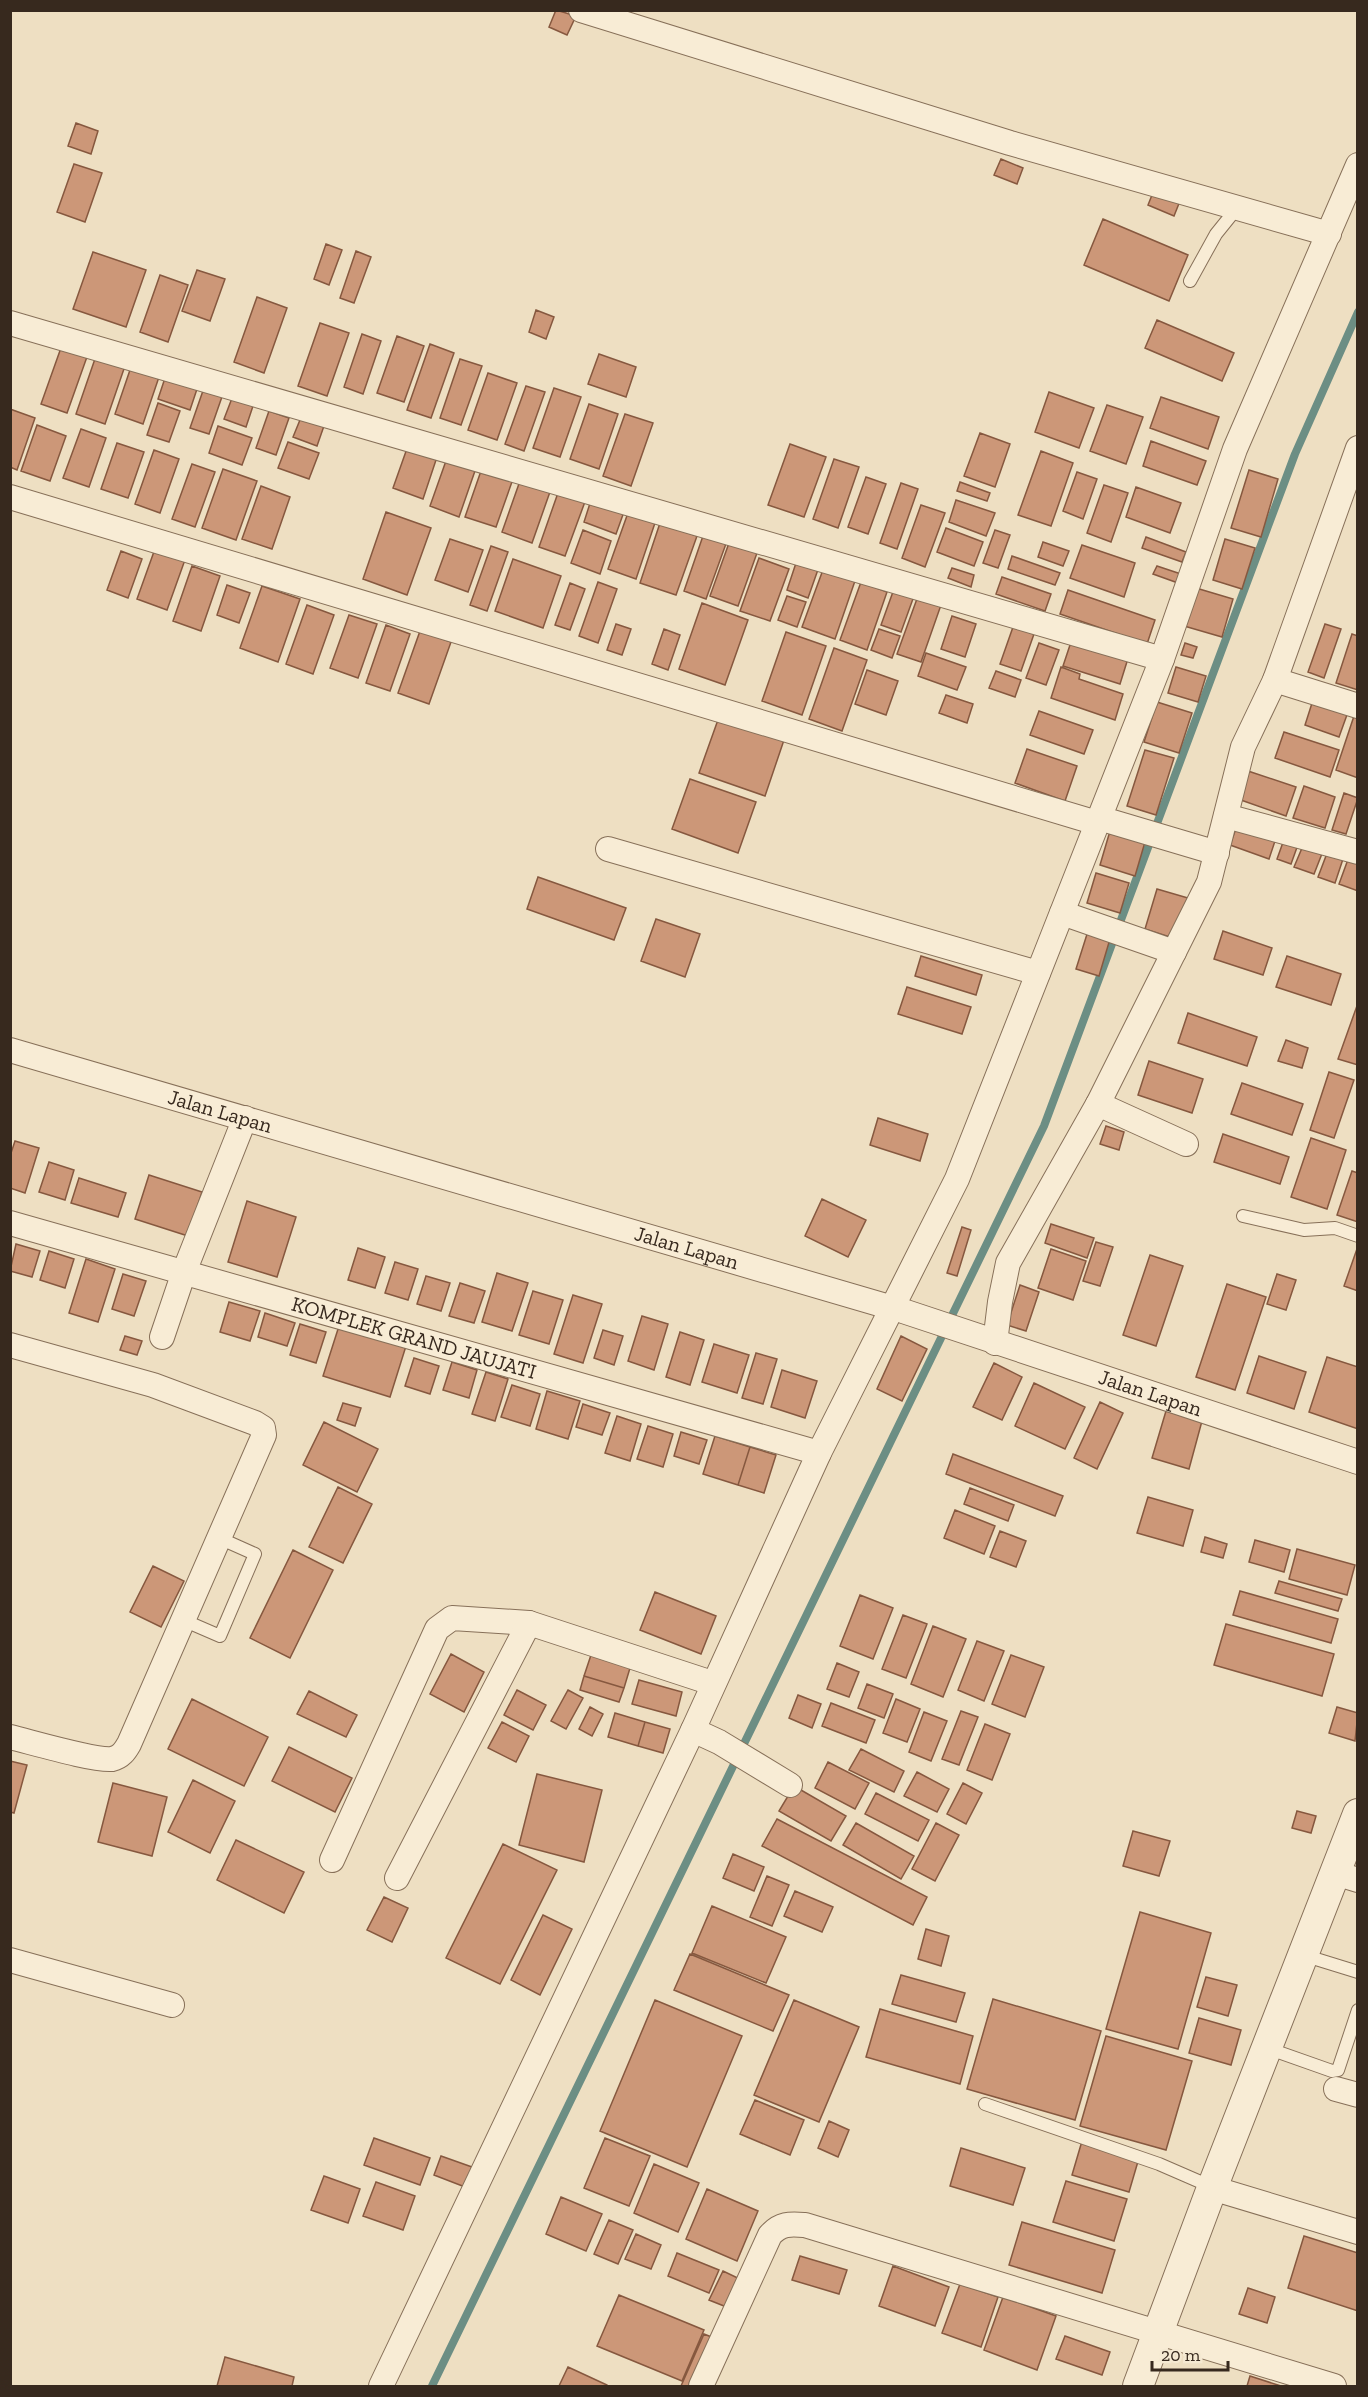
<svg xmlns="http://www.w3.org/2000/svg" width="1368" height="2397" font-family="'Zilla Slab',serif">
  <rect width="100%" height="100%" fill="#eedfc2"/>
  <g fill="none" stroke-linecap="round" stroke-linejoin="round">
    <!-- stream -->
    <path stroke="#6c8e84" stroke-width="8" d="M432 2386 1044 1126 1295 454 1358 312"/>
  </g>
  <!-- building -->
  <path fill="#cc9778" stroke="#86583f" stroke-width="1.5" d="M556 10 576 16 567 35 549 27Z
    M76 123 98 131 91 154 68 146Z
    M1001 159 1023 168 1017 184 994 175Z
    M74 164 102 173 85 222 57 212Z
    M1154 190 1180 201 1174 216 1148 205Z
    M1103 219 1188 255 1169 301 1084 265Z
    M326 244 342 250 329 285 314 279Z
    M356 251 371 257 354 303 340 298Z
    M93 252 146 270 126 327 73 309Z
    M197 270 225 279 210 321 182 311Z
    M160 275 188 285 168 342 140 332Z
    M257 297 287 308 264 373 234 362Z
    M536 310 554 317 546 339 529 332Z
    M1157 320 1234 353 1222 381 1145 348Z
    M320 323 349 333 327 396 298 386Z
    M362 334 381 341 363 394 344 387Z
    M397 336 424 346 404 402 377 393Z
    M430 344 454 353 431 418 407 410Z
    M62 345 88 354 67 413 41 404Z
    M97 353 126 363 105 424 76 414Z
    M599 354 636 367 626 397 588 384Z
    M460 359 482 366 461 425 440 418Z
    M131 367 159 377 143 424 115 414Z
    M488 373 517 383 497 440 468 430Z
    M166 375 198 386 190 410 158 399Z
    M205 385 224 391 209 434 190 428Z
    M526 386 545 392 524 451 505 444Z
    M554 388 581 397 560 457 533 448Z
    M1049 392 1094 408 1079 448 1035 432Z
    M234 393 255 400 246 427 224 419Z
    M1161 397 1219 417 1208 449 1150 428Z
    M158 403 180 411 169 442 147 435Z
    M589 404 618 414 599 469 570 459Z
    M1107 405 1143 417 1126 464 1090 451Z
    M10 409 35 418 17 470 10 467Z
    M269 411 289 418 276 455 256 448Z
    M625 414 653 423 631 486 603 476Z
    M302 415 325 423 317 446 293 437Z
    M37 425 66 436 50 481 21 471Z
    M218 426 252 438 242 465 209 453Z
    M81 429 106 438 89 487 63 478Z
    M980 433 1010 444 995 487 964 476Z
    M410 440 439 451 423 499 393 488Z
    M1151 441 1206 461 1197 485 1143 466Z
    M288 442 319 453 309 479 278 468Z
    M117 443 144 452 128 498 101 489Z
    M790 444 826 457 804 517 768 505Z
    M154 450 179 459 160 513 135 504Z
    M1041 451 1073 463 1051 526 1018 515Z
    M447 458 476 468 459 517 430 506Z
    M834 459 859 467 838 528 813 519Z
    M192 464 215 472 195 527 172 519Z
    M482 468 513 479 496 527 465 517Z
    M223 469 257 481 236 540 202 528Z
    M1249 470 1278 479 1261 537 1231 528Z
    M1077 472 1097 479 1083 519 1063 511Z
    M866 477 886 484 868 534 848 527Z
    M521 478 551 489 532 543 502 532Z
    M960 482 990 493 987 501 957 491Z
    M901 483 918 489 897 549 880 543Z
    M1104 485 1128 493 1111 542 1087 533Z
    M261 486 290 497 272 549 242 539Z
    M1136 487 1181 503 1170 533 1126 517Z
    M559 490 586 499 565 556 539 547Z
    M592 497 625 509 616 534 584 522Z
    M956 500 995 513 986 536 949 522Z
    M921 505 945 513 925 567 902 558Z
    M629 510 656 520 636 579 608 569Z
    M386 512 431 528 407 595 363 579Z
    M660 523 697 536 676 595 640 583Z
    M946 528 983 542 974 566 937 552Z
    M583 530 611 541 600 574 571 563Z
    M995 530 1010 535 998 568 983 563Z
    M704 533 727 541 706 599 684 591Z
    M1146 537 1186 552 1182 562 1142 548Z
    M450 539 483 550 468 592 435 580Z
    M1225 539 1255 548 1242 589 1213 580Z
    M1043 542 1069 551 1063 566 1038 557Z
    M729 543 757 553 738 606 710 596Z
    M1082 545 1135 563 1124 597 1070 578Z
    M156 546 186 557 167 610 137 599Z
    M491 546 508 552 487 611 470 605Z
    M121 551 142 559 128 598 107 590Z
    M799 554 821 561 808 598 787 590Z
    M1012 556 1060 573 1055 585 1008 569Z
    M759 558 789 569 770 621 740 611Z
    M513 559 561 576 543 628 495 611Z
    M192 566 220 576 201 631 173 621Z
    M1157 566 1181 574 1178 583 1153 574Z
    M824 567 856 578 835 639 802 627Z
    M952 568 974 575 971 587 948 578Z
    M1002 577 1051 594 1045 611 996 594Z
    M598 582 617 589 598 643 579 636Z
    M861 582 887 592 867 650 840 640Z
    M570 583 585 589 570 630 555 625Z
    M227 585 250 593 239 623 217 615Z
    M262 586 300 599 278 662 240 648Z
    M1196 588 1233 599 1222 637 1184 626Z
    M894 589 914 596 901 632 881 625Z
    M1068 590 1155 620 1147 644 1060 614Z
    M787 596 806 602 797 627 778 620Z
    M918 596 941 605 921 662 897 654Z
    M702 603 748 620 725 685 679 669Z
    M307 605 334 615 313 674 286 664Z
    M349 615 377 624 358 678 330 668Z
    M952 616 976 624 965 657 941 649Z
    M616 624 631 629 622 655 607 650Z
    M1325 624 1341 629 1324 678 1308 672Z
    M386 625 410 634 390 691 366 683Z
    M1013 627 1034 634 1021 671 1000 664Z
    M664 629 680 635 668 670 652 664Z
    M879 629 900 636 892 658 871 650Z
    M420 631 451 642 429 704 398 693Z
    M786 632 826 646 802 715 762 701Z
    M1352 634 1358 636V690L1336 683Z
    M1073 636 1130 652 1120 684 1063 666Z
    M1039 643 1059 650 1046 685 1026 678Z
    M1185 643 1197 647 1193 658 1181 655Z
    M834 648 867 660 842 731 809 719Z
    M926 653 966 667 957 690 918 676Z
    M1061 667 1080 674 1079 679 1123 694 1115 720 1051 698Z
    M1176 667 1206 676 1198 702 1168 693Z
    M867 670 898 681 886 715 855 704Z
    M996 671 1021 680 1015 697 989 688Z
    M946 695 973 704 967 723 939 713Z
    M1313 700 1348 712 1339 737 1305 725Z
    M1157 702 1192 713 1179 753 1144 742Z
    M1039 711 1093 730 1084 754 1030 735Z
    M1355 713 1358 714V778L1336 770Z
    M719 717 784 740 765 796 699 773Z
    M1284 732 1339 750 1330 777 1275 758Z
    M1027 749 1077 766 1065 801 1015 783Z
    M1145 750 1174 758 1156 815 1127 806Z
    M1248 771 1296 787 1286 816 1238 799Z
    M690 779 756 802 738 853 672 829Z
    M1304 786 1335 797 1325 828 1293 818Z
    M1344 793 1358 798 1346 834 1332 830Z
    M1238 823 1277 835 1269 859 1230 845Z
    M1110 831 1145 842 1135 876 1100 865Z
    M1286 834 1300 839 1291 864 1277 859Z
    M1305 841 1325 846 1314 874 1294 867Z
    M1329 848 1345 853 1335 883 1318 877Z
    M1350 854 1358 856V891L1339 884Z
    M1096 873 1129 883 1120 913 1087 903Z
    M538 877 626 908 614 940 527 909Z
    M1157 889 1188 898 1176 939 1145 929Z
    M656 919 700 934 685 977 641 961Z
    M1088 931 1110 939 1099 976 1076 969Z
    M1223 931 1272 948 1263 975 1214 959Z
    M921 956 982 975 976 995 915 976Z
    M1287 956 1341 974 1331 1005 1276 987Z
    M907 987 971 1007 962 1034 898 1014Z
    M1358 1003V1065L1338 1059Z
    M1188 1013 1257 1037 1247 1066 1178 1043Z
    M1286 1040 1308 1048 1302 1068 1278 1061Z
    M1149 1061 1203 1079 1192 1113 1138 1095Z
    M1329 1072 1354 1080 1334 1138 1310 1130Z
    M1242 1083 1303 1104 1292 1135 1231 1114Z
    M878 1118 928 1134 920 1161 870 1145Z
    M1106 1126 1124 1132 1119 1150 1100 1144Z
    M1223 1134 1289 1157 1280 1184 1214 1162Z
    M1311 1138 1346 1150 1327 1209 1291 1197Z
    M15 1141 39 1148 25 1193 10 1188V1156Z
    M49 1162 74 1170 65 1200 39 1192Z
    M1352 1171 1358 1173V1222L1337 1215Z
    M149 1175 202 1192 188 1236 135 1219Z
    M79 1178 126 1193 118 1217 71 1203Z
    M822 1199 866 1220 848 1257 805 1236Z
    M247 1201 296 1217 277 1277 228 1262Z
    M1051 1224 1094 1238 1087 1258 1045 1243Z
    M962 1227 971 1230 957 1276 947 1273Z
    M1096 1242 1113 1247 1100 1286 1083 1281Z
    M16 1244 40 1251 32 1277 10 1271Z
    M1358 1246V1291L1344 1286Z
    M358 1248 385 1257 375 1288 348 1280Z
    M1051 1249 1086 1261 1073 1300 1038 1288Z
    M49 1251 74 1259 65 1288 40 1280Z
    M1150 1255 1183 1266 1156 1346 1123 1335Z
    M86 1259 115 1269 98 1322 69 1313Z
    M395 1262 418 1269 408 1300 385 1293Z
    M497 1273 528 1283 512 1331 482 1322Z
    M123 1274 146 1281 134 1316 112 1309Z
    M1277 1274 1296 1280 1286 1310 1267 1304Z
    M426 1276 450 1283 441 1311 417 1304Z
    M460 1283 485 1291 474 1323 449 1316Z
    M1227 1284 1266 1297 1235 1390 1196 1377Z
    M1020 1285 1039 1292 1026 1331 1007 1325Z
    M533 1291 563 1300 549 1344 519 1335Z
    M573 1295 602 1304 583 1363 554 1354Z
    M229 1302 260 1311 250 1341 220 1332Z
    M265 1313 295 1323 287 1346 258 1337Z
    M642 1316 668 1324 654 1370 628 1361Z
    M300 1324 326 1332 316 1363 290 1355Z
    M339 1326 406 1346 390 1397 323 1376Z
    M603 1330 623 1336 614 1365 594 1358Z
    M680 1332 704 1340 690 1385 666 1377Z
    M125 1336 142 1341 137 1355 120 1350Z
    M901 1336 927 1349 902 1401 877 1389Z
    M714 1344 749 1355 737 1393 702 1382Z
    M756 1353 777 1359 763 1404 742 1398Z
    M1259 1356 1306 1372 1294 1409 1247 1393Z
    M1327 1357 1358 1367V1429L1309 1412Z
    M414 1358 439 1366 430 1394 405 1386Z
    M452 1362 477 1370 469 1398 443 1390Z
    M994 1363 1022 1377 1002 1420 973 1407Z
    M782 1370 817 1381 805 1418 771 1407Z
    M486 1372 508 1379 495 1421 472 1414Z
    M1034 1383 1085 1407 1065 1449 1015 1426Z
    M512 1385 540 1394 530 1426 501 1417Z
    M547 1391 580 1401 568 1439 536 1429Z
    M1100 1402 1123 1413 1097 1469 1074 1458Z
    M343 1403 361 1408 355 1426 337 1420Z
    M583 1404 610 1413 602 1435 576 1427Z
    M1166 1411 1202 1421 1189 1469 1152 1458Z
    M617 1416 641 1424 630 1461 605 1453Z
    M324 1422 378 1449 357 1492 303 1465Z
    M648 1426 673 1434 663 1467 637 1459Z
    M681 1432 707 1440 699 1464 674 1456Z
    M715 1436 750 1447 738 1485 703 1474Z
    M750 1447 776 1455 764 1493 738 1485Z
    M953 1454 1063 1496 1055 1516 946 1474Z
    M338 1487 372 1504 343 1563 309 1547Z
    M970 1488 1014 1505 1008 1521 964 1504Z
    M1148 1497 1193 1510 1183 1546 1137 1533Z
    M955 1510 995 1526 984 1554 944 1538Z
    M1000 1531 1026 1541 1016 1567 990 1557Z
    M1205 1537 1227 1544 1223 1558 1201 1552Z
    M1255 1540 1290 1550 1284 1572 1249 1562Z
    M1297 1549 1355 1565 1347 1595 1289 1579Z
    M293 1550 333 1570 290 1658 250 1638Z
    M153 1566 184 1581 161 1627 130 1612Z
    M1279 1581 1342 1599 1338 1611 1275 1593Z
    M1240 1591 1338 1619 1331 1643 1233 1615Z
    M655 1592 716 1616 701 1654 640 1630Z
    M860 1595 893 1608 873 1659 840 1646Z
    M903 1615 927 1624 906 1678 882 1669Z
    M1226 1624 1334 1654 1322 1696 1214 1665Z
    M933 1626 966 1639 943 1697 911 1684Z
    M977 1641 1004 1651 984 1701 958 1690Z
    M594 1646 633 1658 624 1688 584 1676Z
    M451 1654 484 1672 464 1712 430 1694Z
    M1011 1655 1044 1667 1025 1717 992 1704Z
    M837 1663 859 1672 849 1697 827 1689Z
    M584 1676 624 1688 619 1702 580 1690Z
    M639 1680 682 1692 676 1716 632 1704Z
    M867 1684 893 1694 884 1718 858 1708Z
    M517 1690 546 1705 533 1730 504 1715Z
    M568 1690 583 1698 566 1729 551 1721Z
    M309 1691 357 1715 346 1737 297 1714Z
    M798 1695 821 1704 812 1728 789 1718Z
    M192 1699 268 1737 244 1786 168 1749Z
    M896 1699 920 1709 907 1742 883 1733Z
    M831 1703 875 1720 866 1743 822 1726Z
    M590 1707 603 1714 592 1736 579 1729Z
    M1337 1707 1358 1713 1355 1741 1329 1733Z
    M961 1711 978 1717 959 1765 942 1759Z
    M924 1712 947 1721 931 1761 909 1752Z
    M615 1713 645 1722 638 1746 608 1737Z
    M502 1722 529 1736 516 1762 488 1748Z
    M645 1722 670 1729 663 1753 638 1746Z
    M985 1724 1010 1734 992 1780 967 1770Z
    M289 1747 352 1778 335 1812 272 1781Z
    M861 1749 904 1771 894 1792 849 1770Z
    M10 1761 27 1765 14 1813 10 1812Z
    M828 1762 869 1783 855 1809 815 1788Z
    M917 1772 949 1789 937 1812 904 1796Z
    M537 1774 602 1790 584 1862 519 1845Z
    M193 1780 235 1801 210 1853 168 1832Z
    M113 1783 167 1797 152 1856 98 1842Z
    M963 1783 982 1793 966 1824 947 1814Z
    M794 1786 846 1816 831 1841 779 1811Z
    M876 1793 929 1820 918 1841 865 1814Z
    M1297 1811 1316 1816 1311 1833 1292 1828Z
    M777 1819 927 1897 913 1925 762 1846Z
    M856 1823 914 1856 901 1879 843 1845Z
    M936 1823 959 1835 935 1881 912 1869Z
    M1133 1831 1170 1841 1159 1876 1123 1866Z
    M236 1840 304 1872 284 1913 217 1880Z
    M503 1844 557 1870 500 1984 446 1958Z
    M733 1854 764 1867 754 1891 723 1878Z
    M767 1876 789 1885 772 1926 750 1917Z
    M795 1891 833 1907 822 1932 784 1916Z
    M384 1897 408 1908 392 1942 367 1930Z
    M712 1906 786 1937 766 1983 692 1953Z
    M1140 1912 1211 1933 1178 2049 1106 2029Z
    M543 1915 572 1929 540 1995 511 1980Z
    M926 1929 949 1936 941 1966 918 1959Z
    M690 1954 789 1995 773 2031 674 1990Z
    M901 1975 965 1993 956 2022 892 2004Z
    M1206 1977 1237 1985 1228 2016 1197 2007Z
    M993 1999 1101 2031 1075 2120 967 2089Z
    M655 2000 742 2036 687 2167 600 2131Z
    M794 2000 859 2027 819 2122 754 2095Z
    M880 2009 973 2036 960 2084 866 2057Z
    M1199 2018 1241 2030 1231 2065 1189 2053Z
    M1106 2036 1192 2061 1166 2150 1080 2126Z
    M755 2100 804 2120 790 2155 740 2134Z
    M829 2121 849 2130 838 2157 818 2148Z
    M374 2138 430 2158 420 2185 364 2165Z
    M605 2138 650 2156 629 2206 584 2188Z
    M1082 2141 1139 2158 1129 2192 1072 2175Z
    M961 2148 1025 2168 1013 2205 950 2186Z
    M441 2156 472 2167 465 2187 434 2175Z
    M654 2164 699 2183 678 2232 634 2213Z
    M324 2176 360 2189 348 2223 311 2210Z
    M1066 2181 1127 2199 1114 2241 1053 2222Z
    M376 2182 415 2196 403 2230 363 2216Z
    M707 2189 758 2211 737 2261 686 2239Z
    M561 2197 602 2214 586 2251 546 2234Z
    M609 2220 633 2230 618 2264 594 2254Z
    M1022 2222 1115 2250 1102 2293 1009 2265Z
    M636 2234 661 2245 651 2269 625 2259Z
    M1304 2236 1358 2253V2311L1288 2288Z
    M677 2253 719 2270 709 2293 668 2276Z
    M800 2256 847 2270 839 2294 792 2280Z
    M893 2266 949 2287 935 2326 879 2306Z
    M723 2271 742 2280 729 2308 709 2300Z
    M960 2284 998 2297 981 2347 942 2333Z
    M1248 2288 1275 2297 1267 2323 1239 2314Z
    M619 2295 704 2330 682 2381 597 2346Z
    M1003 2297 1056 2316 1037 2370 984 2350Z
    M704 2334 714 2338 693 2386H681Z
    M1065 2336 1110 2352 1102 2375 1056 2359Z
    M225 2357 294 2377 292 2386H217Z
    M568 2367 607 2385V2386H559Z
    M1250 2376 1281 2386H1247Z"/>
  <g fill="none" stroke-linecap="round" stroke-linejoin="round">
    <!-- service casing -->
    <g stroke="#877059" stroke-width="14">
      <path id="service" d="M1190 281 1216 234 1237 208
        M1243 1216 1304 1230 1335 1228 1358 1236
        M183 1620 220 1636 255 1554 219 1538
        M1303 1955 1358 1972
        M1267 2048 1332 2071 1338 2070 1358 2010
        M985 2104 1159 2164 1212 2187"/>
    </g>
    <!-- minor casing -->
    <g stroke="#877059" stroke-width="26">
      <g id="minor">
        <path d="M581 10 1010 143 1329 234"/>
        <path d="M10 323 1162 659"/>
        <path d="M10 497 1097 823"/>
        <path d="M1275 680 1358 706"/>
        <path d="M1226 816 1358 852"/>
        <path d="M1099 818 1217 853"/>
        <path d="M608 849 1038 973"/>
        <path d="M1062 913 1174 952"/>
        <path id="s1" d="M10 1050 903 1311 1358 1462"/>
        <path d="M1098 1104 1186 1144"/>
        <path id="s2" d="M10 1223 819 1453"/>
        <path d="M162 1337 184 1272 245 1118"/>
        <path d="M995 1343 1000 1302 1008 1263 1098 1104 1209 882 1243 747 1275 680 1358 448"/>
        <path d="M10 1345 153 1385 255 1423 263 1428 264 1435 129 1744C125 1751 121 1757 112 1759 95 1761 31 1742 10 1737"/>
        <path d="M693 1730 719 1742 790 1785"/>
        <path d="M332 1860 437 1629 452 1618 529 1623 712 1683"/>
        <path d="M1335 1873 1358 1880"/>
        <path d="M397 1878 529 1623"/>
        <path d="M10 1960 172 2005"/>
        <path d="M1336 2089 1358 2095"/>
        <path d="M1212 2188 1358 2232"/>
        <path d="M381 2386 693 1730 819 1453 957 1179 1162 659 1235 449 1358 165"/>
        <path d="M701 2386 770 2235C781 2223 790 2224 805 2225L1334 2386"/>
      </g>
    </g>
    <!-- tertiary casing -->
    <g stroke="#877059" stroke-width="32">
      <path id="tertiary" d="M1138 2386 1212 2188 1358 1814"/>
    </g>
    <!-- service -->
    <use href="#service" stroke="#f8ecd5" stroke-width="12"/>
    <!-- minor -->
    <use href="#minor" stroke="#f8ecd5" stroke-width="24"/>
    <!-- tertiary -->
    <use href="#tertiary" stroke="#f8ecd5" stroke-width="30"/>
  </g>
  <g text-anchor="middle" stroke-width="4.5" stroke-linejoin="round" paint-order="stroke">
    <!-- street labels -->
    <g font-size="21" fill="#37291e" stroke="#f5e9d2">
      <text dy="7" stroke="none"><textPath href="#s1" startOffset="219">Jalan Lapan</textPath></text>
      <text dy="7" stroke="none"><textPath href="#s1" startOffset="705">Jalan Lapan</textPath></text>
      <text dy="7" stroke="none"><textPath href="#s2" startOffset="420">KOMPLEK GRAND JAUJATI</textPath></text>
      <text dy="7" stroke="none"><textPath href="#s1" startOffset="1191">Jalan Lapan</textPath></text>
    </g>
  </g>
  <!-- border -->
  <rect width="1368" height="2397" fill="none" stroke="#37291e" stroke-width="24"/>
  <!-- scale -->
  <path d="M1152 2361v9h76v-9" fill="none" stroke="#37291e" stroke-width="3"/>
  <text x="1161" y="2361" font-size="18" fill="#37291e" stroke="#f5e9d2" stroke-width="4.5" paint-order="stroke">20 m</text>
</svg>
